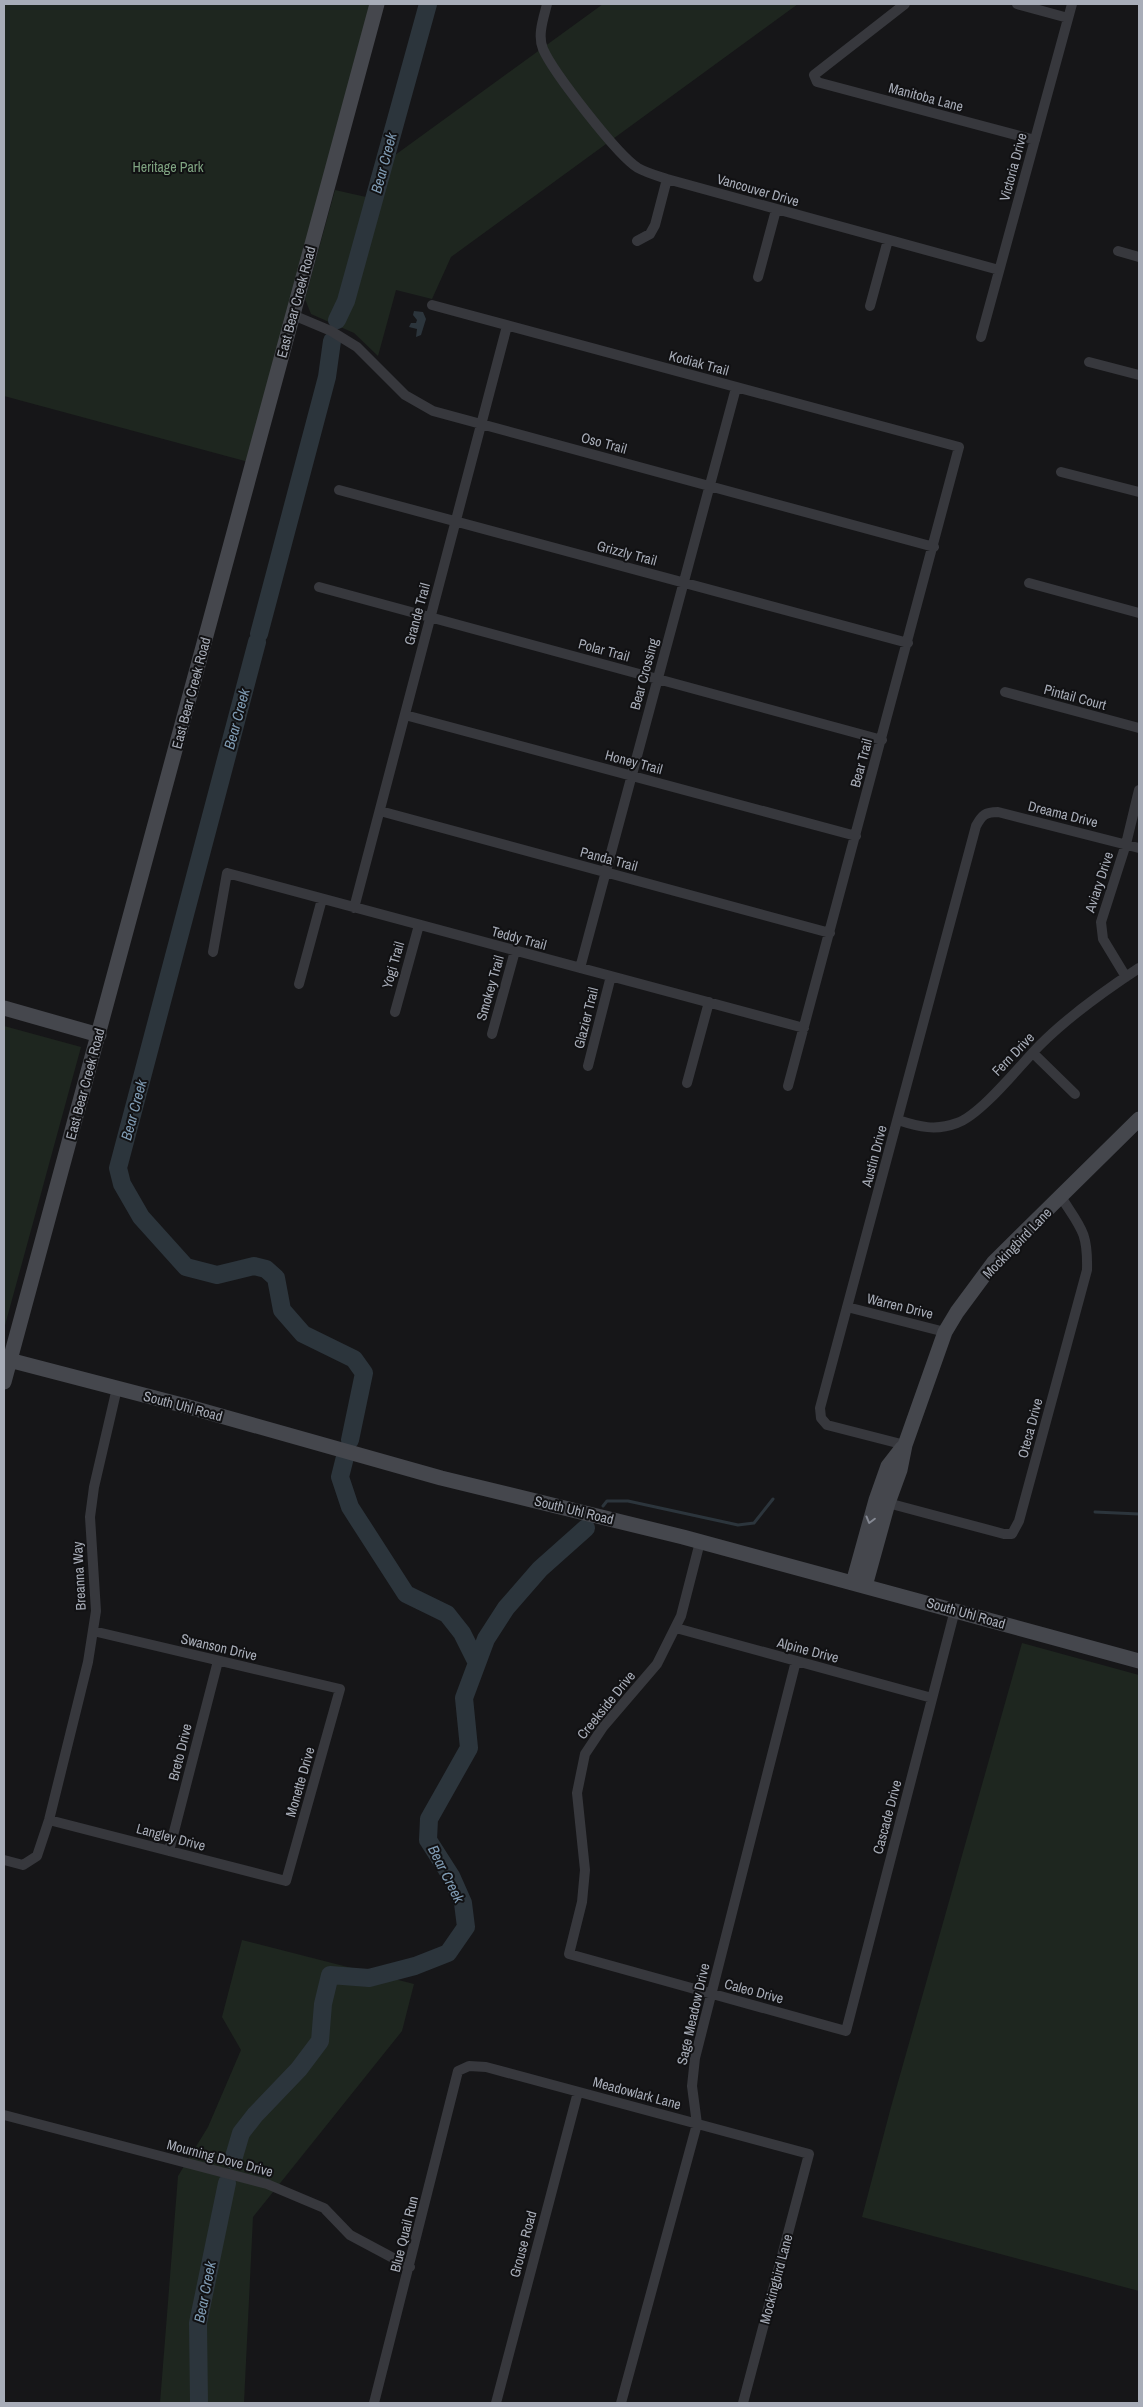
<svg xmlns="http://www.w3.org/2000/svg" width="1143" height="2407" font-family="'Archivo Narrow',sans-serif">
  <rect width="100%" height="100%" fill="#161618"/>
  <!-- green -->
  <path fill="#1e261f" d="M4 4H381L256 464 4 396Z
    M603 4H798L451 257 432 299 396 290 378 356 354 333 311 314 305 299 335 190 375 199 391 158Z
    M4 1026 81 1047 4 1329Z
    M1022 1643 1139 1675V2291L862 2217 891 2107Z
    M242 1940 414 1984 402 2031 253 2217 244 2403H160L178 2176 208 2127 241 2050 222 2017Z"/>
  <!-- water -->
  <path fill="#2c353c" d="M414 311 423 312 426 319 421 335 416 337 417 329 409 327 411 323H416L417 320 413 315Z"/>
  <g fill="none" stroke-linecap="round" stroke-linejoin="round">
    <!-- stream -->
    <path stroke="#2c353c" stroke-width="3" d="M603 1506 607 1501H628L738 1525 754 1523 773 1499
      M1095 1512 1139 1514"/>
    <!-- river -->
    <path stroke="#2c353c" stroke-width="18" d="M337 320 346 301 428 4
      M259 634 327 377 332 341
      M257 642 118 1168 122 1184 141 1217 186 1267 217 1275 254 1266 266 1269 276 1278 282 1310 303 1334 354 1359 364 1373 350 1440
      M345 1457 340 1477 350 1507 406 1594 447 1614 462 1633 477 1663
      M233 2160 241 2133 255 2115 299 2069 320 2041 323 2004 330 1975 369 1978 415 1966 448 1953 466 1927 463 1903 451 1876 428 1840 429 1819 469 1748 464 1698 486 1639 506 1608 540 1569 586 1528
      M199 2403 198 2323 227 2183"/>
    <!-- street -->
    <path stroke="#37383d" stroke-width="10" d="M547 4C544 17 537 35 543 49 553 72 618 156 638 168 647 173 658 176 667 179L999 270
      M905 4 814 75 817 82 1035 140
      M1017 4 1068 18
      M637 241 650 234 655 225 667 179
      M1118 251 1139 257
      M758 277 776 210
      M432 305 959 447 788 1086
      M870 306 888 240
      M293 315 331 331 357 347 405 395 433 411 934 547
      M981 337 1072 4
      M1089 362 1139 375
      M1061 472 1139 492
      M339 490 908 643
      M1029 583 1139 613
      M319 587 882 740
      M1005 692 1139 728
      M405 715 856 836
      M380 811 830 933
      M354 908 507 326
      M213 952 227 873 804 1028
      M580 968 736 388
      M1126 977 1103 939 1101 922 1126 844 1139 790
      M299 984 322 899
      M395 1012 419 925
      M492 1034 515 951
      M1033 1053 1075 1094
      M588 1066 611 976
      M687 1083 709 1002
      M898 1120C919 1127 936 1131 957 1123 981 1115 1021 1064 1040 1045 1070 1015 1104 991 1139 968
      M847 1307 945 1332
      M905 1445 827 1425 821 1418 820 1408 976 826C982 815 985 812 998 812L1139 848
      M884 1502 1004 1534H1012L1019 1521 1087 1270C1088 1232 1081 1228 1061 1197
      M700 1542 681 1616 657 1664 603 1727 585 1754 577 1793 585 1870 582 1902 569 1954 846 2031 955 1610
      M676 1628 932 1698
      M49 1820 286 1881 340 1689 93 1631
      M169 1851 218 1661
      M4 1860 23 1865 37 1856 49 1820 88 1662 96 1611 90 1517 94 1487 117 1388
      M4 2115 267 2184 324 2208 350 2235 410 2267
      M374 2403 458 2071 469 2066 486 2067 809 2154 743 2403
      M496 2403 578 2092
      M621 2403 697 2124 692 2086 695 2058 796 1661"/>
    <!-- secondary -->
    <path stroke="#45474d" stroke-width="15" d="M4 1008 99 1035
      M9 1360 182 1405 441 1478 683 1537 1139 1661
      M4 1382 377 4
      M853 1583 876 1500 888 1466 902 1448
      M865 1586 888 1503 900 1470 905 1445 945 1332 957 1312 994 1262 1139 1119"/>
  </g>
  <!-- one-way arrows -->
  <defs><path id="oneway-chevron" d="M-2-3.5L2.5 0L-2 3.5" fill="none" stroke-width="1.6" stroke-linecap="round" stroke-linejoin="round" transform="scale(1.25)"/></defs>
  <use stroke="#858993" href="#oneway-chevron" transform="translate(870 1520) rotate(105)"/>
  <g text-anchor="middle" stroke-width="4" stroke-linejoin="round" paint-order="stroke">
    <!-- street labels -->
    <g font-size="14" fill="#a8adb8" stroke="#111113">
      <text transform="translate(926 97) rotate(15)" y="5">Manitoba Lane</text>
      <text transform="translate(1013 167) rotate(-75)" y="5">Victoria Drive</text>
      <text transform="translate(758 190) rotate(16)" y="5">Vancouver Drive</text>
      <text transform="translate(296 302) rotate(-75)" y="5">East Bear Creek Road</text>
      <text transform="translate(699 363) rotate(15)" y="5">Kodiak Trail</text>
      <text transform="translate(604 443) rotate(15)" y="5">Oso Trail</text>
      <text transform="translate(627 553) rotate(15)" y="5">Grizzly Trail</text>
      <text transform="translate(417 614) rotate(-75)" y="5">Grande Trail</text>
      <text transform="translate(604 650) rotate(15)" y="5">Polar Trail</text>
      <text transform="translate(644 674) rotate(-75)" y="5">Bear Crossing</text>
      <text transform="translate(191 693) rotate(-75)" y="5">East Bear Creek Road</text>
      <text transform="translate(1075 697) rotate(15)" y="5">Pintail Court</text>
      <text transform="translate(634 762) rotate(15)" y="5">Honey Trail</text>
      <text transform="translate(861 763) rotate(-75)" y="5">Bear Trail</text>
      <text transform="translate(1063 814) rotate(14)" y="5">Dreama Drive</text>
      <text transform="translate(609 859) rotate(15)" y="5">Panda Trail</text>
      <text transform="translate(1099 882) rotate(-72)" y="5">Aviary Drive</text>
      <text transform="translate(519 938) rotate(15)" y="5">Teddy Trail</text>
      <text transform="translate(393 965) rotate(-74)" y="5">Yogi Trail</text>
      <text transform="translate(490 988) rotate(-74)" y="5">Smokey Trail</text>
      <text transform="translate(586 1018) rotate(-76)" y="5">Glazier Trail</text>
      <text transform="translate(1013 1054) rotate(-46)" y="5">Fern Drive</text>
      <text transform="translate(85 1084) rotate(-75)" y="5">East Bear Creek Road</text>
      <text transform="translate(874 1156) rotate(-75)" y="5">Austin Drive</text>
      <text transform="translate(1017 1243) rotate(-46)" y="5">Mockingbird Lane</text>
      <text transform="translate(900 1306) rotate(14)" y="5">Warren Drive</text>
      <text transform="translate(183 1406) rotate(15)" y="5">South Uhl Road</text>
      <text transform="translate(1030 1428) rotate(-75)" y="5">Oteca Drive</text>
      <text transform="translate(574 1510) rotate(14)" y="5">South Uhl Road</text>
      <text transform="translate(79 1576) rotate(-93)" y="5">Breanna Way</text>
      <text transform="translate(966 1613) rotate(16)" y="5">South Uhl Road</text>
      <text transform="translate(219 1647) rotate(13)" y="5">Swanson Drive</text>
      <text transform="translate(808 1650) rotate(15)" y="5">Alpine Drive</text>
      <text transform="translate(606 1705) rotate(-51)" y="5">Creekside Drive</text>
      <text transform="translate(180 1752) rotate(-76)" y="5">Breto Drive</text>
      <text transform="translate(300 1782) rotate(-74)" y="5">Monette Drive</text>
      <text transform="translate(887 1817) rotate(-75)" y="5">Cascade Drive</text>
      <text transform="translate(171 1837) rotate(15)" y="5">Langley Drive</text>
      <text transform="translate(754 1991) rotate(15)" y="5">Caleo Drive</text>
      <text transform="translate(693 2014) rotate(-77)" y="5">Sage Meadow Drive</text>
      <text transform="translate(637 2093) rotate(15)" y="5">Meadowlark Lane</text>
      <text transform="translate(220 2158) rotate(15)" y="5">Mourning Dove Drive</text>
      <text transform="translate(404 2234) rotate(-76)" y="5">Blue Quail Run</text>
      <text transform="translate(523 2244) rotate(-75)" y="5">Grouse Road</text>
      <text transform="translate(776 2279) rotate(-75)" y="5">Mockingbird Lane</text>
    </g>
    <!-- park labels -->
    <g font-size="14" fill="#7fa381" stroke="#111113">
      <text x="168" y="172">Heritage Park</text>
    </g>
    <!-- water labels -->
    <g font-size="15" font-style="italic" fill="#7f9bb3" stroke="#111113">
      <text transform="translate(384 163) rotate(-75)" y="5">Bear Creek</text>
      <text transform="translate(237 719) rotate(-75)" y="5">Bear Creek</text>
      <text transform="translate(134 1110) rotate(-75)" y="5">Bear Creek</text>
      <text transform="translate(446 1874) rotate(63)" y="5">Bear Creek</text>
      <text transform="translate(205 2292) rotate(-79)" y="5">Bear Creek</text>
    </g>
  </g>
  <!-- border -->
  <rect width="1143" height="2407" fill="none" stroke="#a8adb8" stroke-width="10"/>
</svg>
